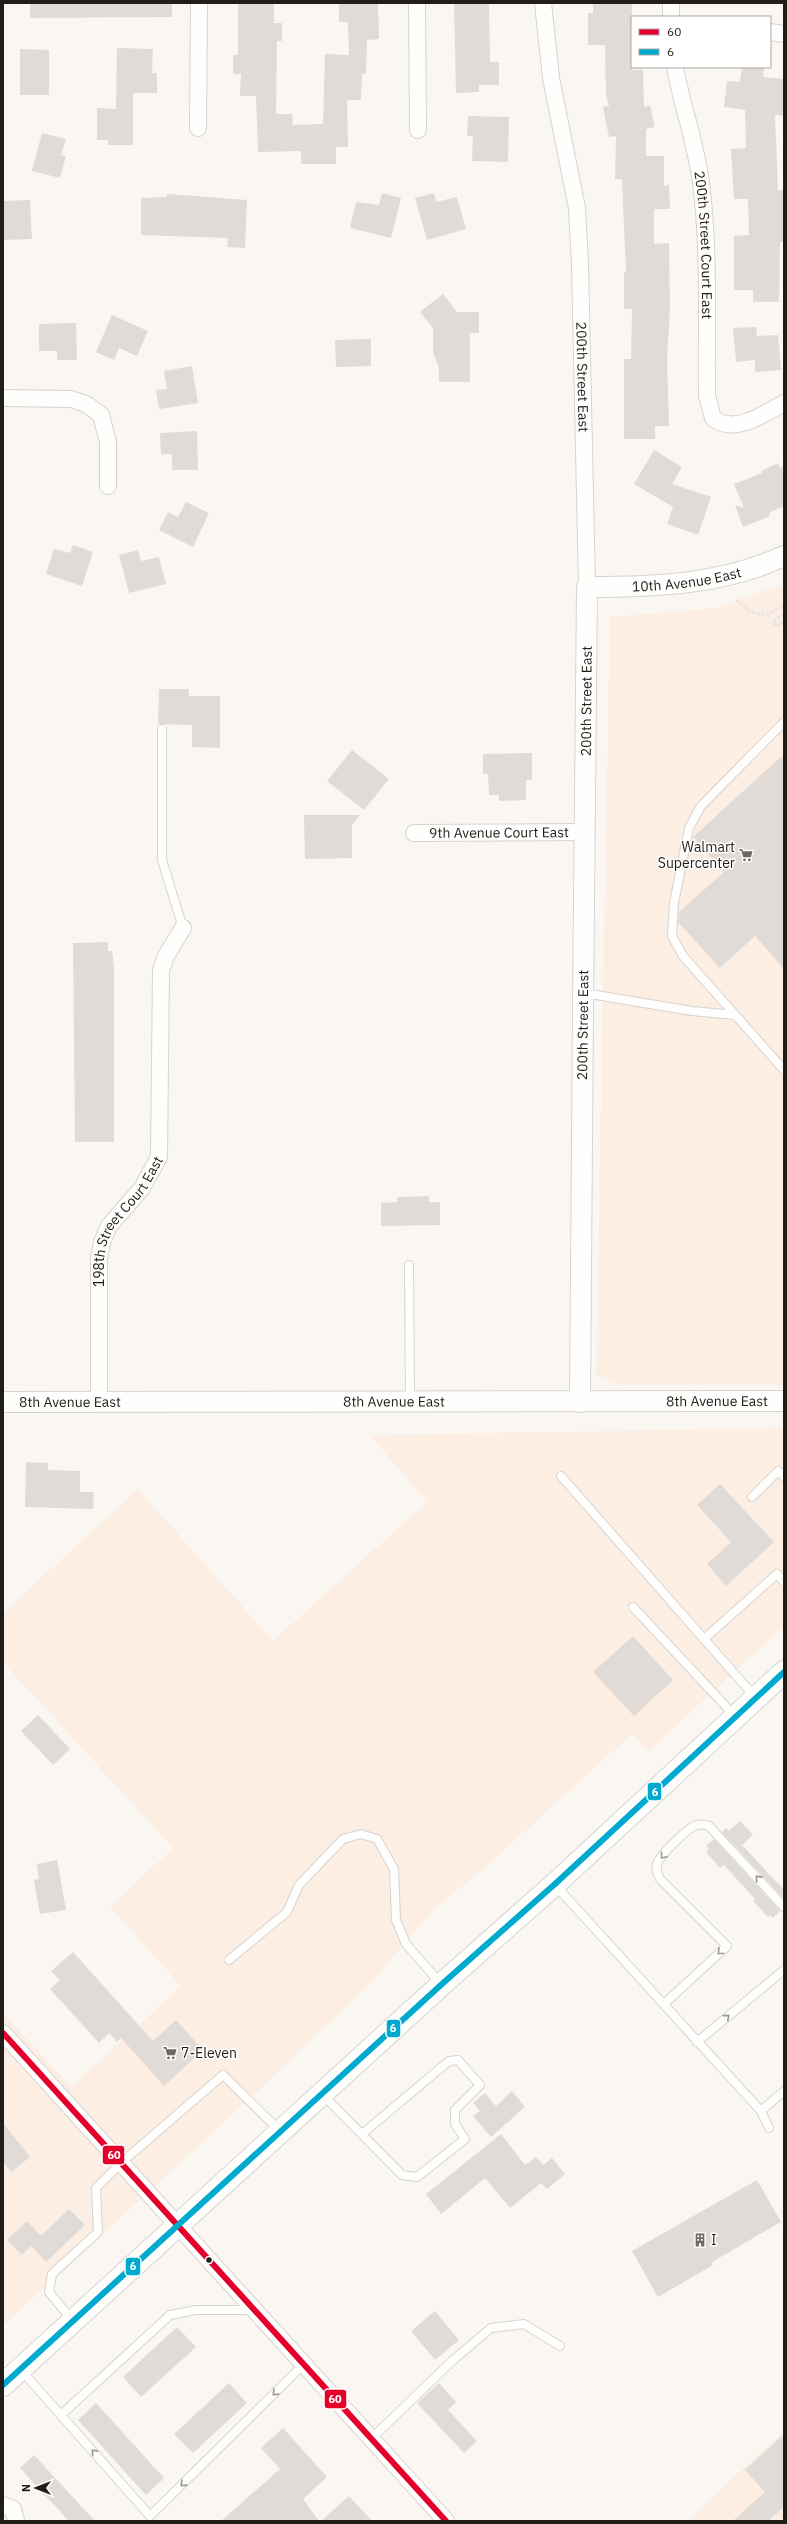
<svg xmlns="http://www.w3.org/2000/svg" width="787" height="2524" font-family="'IBM Plex Sans',sans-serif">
  <rect width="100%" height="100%" fill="#faf6f2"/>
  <!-- built -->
  <path fill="#fceee3" d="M784 584V1385L618 1384 596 1376 610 617 716 608Z
    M784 1428V1626L648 1752 633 1733 480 1872 437 1906 372 1981 269 2081 3 2326V2013L71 2087 181 1986 110 1907 173 1848 3 1662V1613L138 1489 273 1641 427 1502 370 1435Z
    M784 2431V2521H687Z"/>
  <!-- building -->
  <path fill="#e0dbd7" d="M30 3H172V17L30 18Z
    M238 3H274V23H282V41H277L276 114H292L293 125 323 124 325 54 349 55 348 22H339V3H378L379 39 367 40 366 74H362L361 100H347L348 147H336V164H301V151L258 152 256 96H240L241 74H233V55H238Z
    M454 3H489L490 62H499V85H479V92L456 93Z
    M593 3H632V67L633 70H643L644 107 650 105 655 127 646 129V156H664V186L669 185 670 209H654V244L669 243 670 309 667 358 669 426H655V439H624V359H631L632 309H624V272H626L622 179H615L616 136 609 137 603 107 609 106 606 96 605 45H588V13H593Z
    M117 48 153 49 152 73H157V93H133V145H108V140H97V108L116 109Z
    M20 49 49 50V95H20Z
    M742 67H764L763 77 784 79V116L775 115 778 190H784V242H780L779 302H753V290H734V236L749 235 748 199H734L731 149 746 148 745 110 724 107 727 81 740 82Z
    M468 116 509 117 508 162 472 161 473 136H467Z
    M42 133 66 139 61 155 66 156 60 178 32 171Z
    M382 193 401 198 391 238 350 228 356 202 379 205Z
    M434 193 436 202 457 197 466 229 427 240 415 198Z
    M167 194 247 200 245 248 227 247 228 238 141 235V198L167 197Z
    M30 200 32 239 3 240V201Z
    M443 294 457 312H479V333H470V382H439V368L433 352V328L420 312Z
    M112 315 148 331 137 356 119 348 114 360 96 352Z
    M76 323 77 360H57V351H39V324Z
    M756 327 757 336 778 335 781 370 755 372V360L736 362 733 328Z
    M371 339V366L336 367 335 340Z
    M192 366 198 403 159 409 156 390 167 389 164 371Z
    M197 431 198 470H172V454H161L160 433Z
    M654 450 682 467 672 484 711 497 698 535 667 524 673 507 634 484Z
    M778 463 780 468 784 467V506L769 513 770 516 743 527 735 505 744 508 734 484 762 473 761 471Z
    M186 502 209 513 193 547 159 530 168 512 178 517Z
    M73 545 93 552 82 586 46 574 54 549 70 553Z
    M138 550 141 561 159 557 166 584 129 593 119 555Z
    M159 689H189V696H220V748L192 747V725L158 724Z
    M352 750 389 779 364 810 327 781Z
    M532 753V780H526V800L499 801V795H489L488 774H483V754Z
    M784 754V969L755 936 720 968 678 922 679 912 724 872 693 837Z
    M304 815H360L352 825V858L305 859Z
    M108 942V951H112L114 968V1142H75L73 943Z
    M429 1196V1202H440V1225L381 1226V1203L397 1202V1197Z
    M26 1462 48 1463V1470L80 1471V1492H94L93 1509 25 1507Z
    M720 1484 774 1542 726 1586 707 1564 731 1542 697 1505Z
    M633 1636 673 1680 634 1716 593 1672Z
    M38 1715 70 1749 53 1765 21 1731Z
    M740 1821 753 1835 742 1845 784 1890V1899L722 1832 726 1828 729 1831Z
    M714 1839 780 1911 773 1918 770 1915 768 1917 753 1901 755 1899 724 1865 720 1868 706 1852 709 1849 706 1846Z
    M57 1860 66 1910 40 1914 34 1880 39 1879 37 1864Z
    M73 1952 153 2041 176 2020 203 2050 164 2086 121 2038 117 2042 109 2033 99 2043 50 1989 60 1980 51 1971Z
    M512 2091 525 2107 491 2137 473 2116 480 2111 473 2103 485 2093 496 2106Z
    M3 2123 30 2157 11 2172 3 2161Z
    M501 2134 525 2165 536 2157 543 2165 552 2158 565 2174 547 2189 541 2183 510 2208 485 2178 441 2214 426 2194Z
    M757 2180 781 2222 712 2262 713 2265 658 2297 632 2251Z
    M69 2209 85 2225 46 2262 31 2246 22 2255 7 2240 27 2221 41 2236Z
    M435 2311 459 2340 435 2360 411 2331Z
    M177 2327 196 2347 141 2397 123 2377Z
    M229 2383 247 2403 193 2453 174 2434Z
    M439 2383 456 2402 448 2410 477 2441 464 2453 417 2403Z
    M96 2403 164 2478 146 2495 78 2420Z
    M283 2428 327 2477 303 2499 319 2521H221L280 2469 261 2448Z
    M784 2434V2507L768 2521H733L765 2492 745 2470Z
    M34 2455 95 2521H69L20 2468Z
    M349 2496 372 2521H321Z"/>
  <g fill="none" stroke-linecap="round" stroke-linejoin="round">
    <!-- service casing -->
    <g stroke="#d7d3cf" stroke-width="10">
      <path id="service" d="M784 722 701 806 689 828 674 903 672 936 683 956 784 1070
        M162 729V860L183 928
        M584 993 692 1011 735 1015
        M409 1265 410 1401
        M561 1476 704 1639 777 1574 784 1582
        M752 1497 778 1471 784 1477
        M633 1607 735 1716
        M704 1639 755 1697
        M555 1885 761 2111 769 2128
        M229 1960 287 1912 299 1885 343 1839 361 1834 377 1839 394 1869 396 1920 406 1944 441 1984
        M664 2004 727 1946 660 1879C657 1874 656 1869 657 1864 660 1855 685 1831 694 1826 699 1824 704 1824 709 1826L784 1907
        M697 2042 784 1970
        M322 2094 402 2175 417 2177 465 2139 455 2124V2110L480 2085 458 2060 449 2061 362 2134
        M761 2111 784 2091
        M72 2320 49 2292 52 2274 98 2232 96 2188 121 2163 223 2075 280 2131
        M21 2370 150 2516 303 2365
        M61 2415 170 2315 196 2310H253
        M371 2439 452 2361 491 2328 524 2324 560 2346"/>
    </g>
    <!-- minor casing -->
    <g stroke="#d7d3cf" stroke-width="18">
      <g id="minor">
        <path d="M417 3 418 130"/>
        <path id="s1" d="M543 3 551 78 577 208 580 264 587 587"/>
        <path d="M671 3V17"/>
        <path d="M770 32 784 34"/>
        <path id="s2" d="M675 67C682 106 696 143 701 183 710 253 706 326 707 396L713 418 719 422C741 431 765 413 784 403"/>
        <path d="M198 128 199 3"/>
        <path d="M3 398 71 399 86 404 101 415 108 442V486"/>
        <path id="s3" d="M414 833 585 832"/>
        <path id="s4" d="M99 1402V1259L102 1242 109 1226 142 1188 159 1157 161 970 166 956 183 928"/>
        <path d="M3 2033 446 2521"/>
        <path d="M3 2505 13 2509 16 2521"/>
      </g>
    </g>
    <!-- tertiary casing -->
    <g stroke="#d7d3cf" stroke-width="22">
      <g id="tertiary">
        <path id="s5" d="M3 1402 784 1401"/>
        <path id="s6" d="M580 1402C580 1130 586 859 587 587 655 587 721 585 784 556"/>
      </g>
    </g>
    <!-- primary casing -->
    <g stroke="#d7d3cf" stroke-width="24">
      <path id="primary" d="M3 2385 442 1984 555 1884 784 1672"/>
    </g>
    <!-- path -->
    <path stroke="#e5e3e3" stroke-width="2.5" stroke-dasharray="3 2" stroke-linecap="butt" d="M736 600 749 611 765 615 784 606
      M784 614 773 622 775 626 784 622"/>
    <!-- service -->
    <use href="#service" stroke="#fefefd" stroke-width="8"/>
    <!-- minor -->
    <use href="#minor" stroke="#fefefd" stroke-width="16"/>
    <!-- tertiary -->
    <use href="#tertiary" stroke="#fefefd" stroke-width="20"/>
    <!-- primary -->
    <use href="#primary" stroke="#fefefd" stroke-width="22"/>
    <!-- bus-1 casing -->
    <g stroke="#fff" stroke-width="9">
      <path id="bus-1" d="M3 2033 446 2521"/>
    </g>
    <!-- bus-2 casing -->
    <g stroke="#fff" stroke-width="9">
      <path id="bus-2" d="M3 2385 442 1984 555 1884 784 1672"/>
    </g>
    <!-- bus-1 -->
    <use href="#bus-1" stroke="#e4002b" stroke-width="6"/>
    <!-- bus-2 -->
    <use href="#bus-2" stroke="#00a9ce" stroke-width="6"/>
  </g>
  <!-- one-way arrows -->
  <defs><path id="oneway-chevron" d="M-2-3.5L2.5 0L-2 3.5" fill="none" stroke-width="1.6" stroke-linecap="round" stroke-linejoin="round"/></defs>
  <g stroke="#9b9996">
    <use href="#oneway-chevron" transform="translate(663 1856) rotate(130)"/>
    <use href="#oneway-chevron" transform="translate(758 1878) rotate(-132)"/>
    <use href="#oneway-chevron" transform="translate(720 1952) rotate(137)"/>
    <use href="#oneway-chevron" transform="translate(727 2017) rotate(-40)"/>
    <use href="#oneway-chevron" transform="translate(275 2393) rotate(136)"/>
    <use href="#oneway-chevron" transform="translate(94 2452) rotate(-131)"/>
    <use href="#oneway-chevron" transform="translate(183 2484) rotate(136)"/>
  </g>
  <!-- icons -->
  <defs>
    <g id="supermarket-bare" transform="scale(1.08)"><path d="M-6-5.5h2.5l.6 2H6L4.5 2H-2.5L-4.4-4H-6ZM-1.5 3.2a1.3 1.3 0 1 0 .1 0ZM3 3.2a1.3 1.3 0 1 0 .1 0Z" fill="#6e6965" stroke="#fff" stroke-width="2.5" paint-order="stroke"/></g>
    <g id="building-bare" transform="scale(1.08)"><path d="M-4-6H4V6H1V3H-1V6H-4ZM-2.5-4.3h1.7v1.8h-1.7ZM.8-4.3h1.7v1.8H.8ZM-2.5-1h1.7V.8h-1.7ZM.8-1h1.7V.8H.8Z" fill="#6e6965" stroke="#fff" stroke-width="2.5" paint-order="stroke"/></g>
  </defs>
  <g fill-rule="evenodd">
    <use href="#supermarket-bare" x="746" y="855"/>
    <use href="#supermarket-bare" x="170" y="2053"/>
    <use href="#building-bare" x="700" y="2240"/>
  </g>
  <!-- markers -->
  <circle fill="#231d19" stroke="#fff" stroke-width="1.5" cx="209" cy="2260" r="3.5"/>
  <g text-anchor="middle" stroke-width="3" stroke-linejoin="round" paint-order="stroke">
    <!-- street labels -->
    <g font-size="14" fill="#231d19" stroke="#fff">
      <text dy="5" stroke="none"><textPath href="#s2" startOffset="181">200th Street Court East</textPath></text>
      <text dy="5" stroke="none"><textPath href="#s1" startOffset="377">200th Street East</textPath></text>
      <text dy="5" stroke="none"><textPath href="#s6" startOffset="915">10th Avenue East</textPath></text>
      <text dy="5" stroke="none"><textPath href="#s6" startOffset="701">200th Street East</textPath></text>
      <text dy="5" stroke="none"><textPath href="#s3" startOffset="85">9th Avenue Court East</textPath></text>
      <text dy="5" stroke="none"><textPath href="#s6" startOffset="377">200th Street East</textPath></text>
      <text dy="5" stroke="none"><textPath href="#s4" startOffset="189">198th Street Court East</textPath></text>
      <text dy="5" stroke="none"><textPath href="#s5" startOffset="714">8th Avenue East</textPath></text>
      <text dy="5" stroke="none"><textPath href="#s5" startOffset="67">8th Avenue East</textPath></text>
      <text dy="5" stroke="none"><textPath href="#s5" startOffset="391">8th Avenue East</textPath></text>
    </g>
    <!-- poi labels -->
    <g font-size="14" fill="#231d19" stroke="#fff" text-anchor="start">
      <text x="735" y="852" text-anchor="end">Walmart<tspan x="735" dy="16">Supercenter</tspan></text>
      <text x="181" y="2058">7-Eleven</text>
      <text x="711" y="2245">I</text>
    </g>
  </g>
  <g stroke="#fff" stroke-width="1.5">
    <rect x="647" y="1782" width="15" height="19" rx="4" fill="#00a9ce"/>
    <rect x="386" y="2019" width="15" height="19" rx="4" fill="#00a9ce"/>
    <rect x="102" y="2145" width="23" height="20" rx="4" fill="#e4002b"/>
    <rect x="125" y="2257" width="16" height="19" rx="4" fill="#00a9ce"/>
    <rect x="324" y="2389" width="23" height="20" rx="4" fill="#e4002b"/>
  </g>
  <g font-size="11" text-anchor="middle" font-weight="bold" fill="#fff">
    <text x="655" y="1796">6</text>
    <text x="393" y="2032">6</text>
    <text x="114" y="2159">60</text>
    <text x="133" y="2270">6</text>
    <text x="335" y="2403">60</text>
  </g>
  <!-- border -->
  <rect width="787" height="2524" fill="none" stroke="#231d19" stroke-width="8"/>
  <!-- legend -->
  <rect x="631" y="16" width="140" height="52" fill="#ffffff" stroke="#a7a5a3"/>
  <rect x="639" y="29" width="20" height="6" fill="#e4002b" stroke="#a7a5a3"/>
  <text x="667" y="36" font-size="12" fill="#231d19">60</text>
  <rect x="639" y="49" width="20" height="6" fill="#00a9ce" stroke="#a7a5a3"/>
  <text x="667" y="56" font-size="12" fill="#231d19">6</text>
  <!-- north arrow -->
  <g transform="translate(36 2488) rotate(270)" stroke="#ffffff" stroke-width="3" paint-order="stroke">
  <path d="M0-3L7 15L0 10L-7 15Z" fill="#231d19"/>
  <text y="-6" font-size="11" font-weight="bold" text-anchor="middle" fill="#231d19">N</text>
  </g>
</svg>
